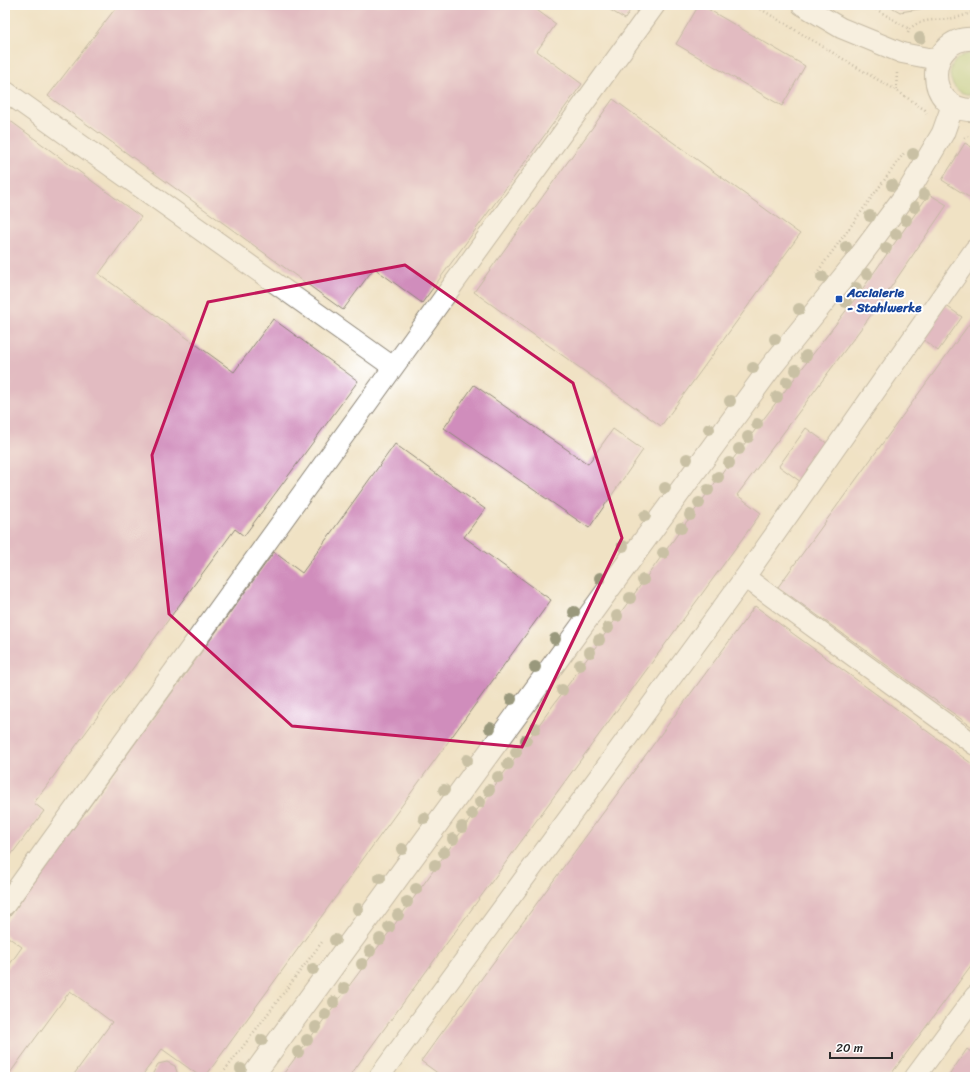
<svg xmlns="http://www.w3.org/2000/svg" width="980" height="1082" font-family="Sriracha,sans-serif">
  <rect width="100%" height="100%" fill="#fff"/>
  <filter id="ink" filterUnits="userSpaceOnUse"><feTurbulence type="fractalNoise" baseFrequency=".025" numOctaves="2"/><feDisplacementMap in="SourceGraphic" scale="8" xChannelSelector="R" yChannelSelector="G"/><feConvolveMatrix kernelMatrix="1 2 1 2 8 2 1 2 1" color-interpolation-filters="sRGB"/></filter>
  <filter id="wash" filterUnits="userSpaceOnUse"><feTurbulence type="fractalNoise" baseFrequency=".012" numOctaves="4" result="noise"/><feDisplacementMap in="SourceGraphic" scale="16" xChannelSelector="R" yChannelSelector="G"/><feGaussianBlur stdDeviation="0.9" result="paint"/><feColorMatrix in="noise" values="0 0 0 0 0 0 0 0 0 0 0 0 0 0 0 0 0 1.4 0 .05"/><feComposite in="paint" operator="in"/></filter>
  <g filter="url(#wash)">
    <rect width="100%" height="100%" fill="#f0e2c4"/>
    <!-- green -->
    <path fill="#adcc74" stroke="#6c7c50" d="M973 53 975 54V94C947 99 938 56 973 53Z"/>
    <g id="blocks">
      <!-- building -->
      <path fill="#d08dbc" d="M118 5H530L556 24 537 51 582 84 422 303 374 268 343 310 48 96Z
        M602 5H633L625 19Z
        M699 5H701L805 66 782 106 676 44Z
        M888 5H938V6L900 12Z
        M613 99 800 234 661 426 474 292Z
        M5 117 141 217 99 274 234 372 273 319 358 381 244 536 235 529 34 803 44 811 5 863Z
        M965 143 975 149V201L942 180Z
        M929 194 947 205 880 303 737 495 761 513 349 1077H281L387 935 469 821 717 480 861 291Z
        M945 305 962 317 938 351 921 338Z
        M975 316V729L778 587Z
        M474 385 588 464 613 429 643 450 589 528 444 428Z
        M806 428 828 444 801 482 779 466Z
        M395 444 485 509 464 537 551 600 205 1077H201L162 1049 141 1077H72L112 1022 70 991 7 1077H5V971L22 947 5 935V923L274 552 302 573Z
        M755 606 975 766V960L889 1077H443L421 1061Z
        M967 1049 975 1055V1077H948Z
        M167 1062 175 1066 177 1072V1077H153V1073L158 1064Z"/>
    </g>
  </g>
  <g filter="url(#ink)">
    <use href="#blocks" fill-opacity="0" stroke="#8e8678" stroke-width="1"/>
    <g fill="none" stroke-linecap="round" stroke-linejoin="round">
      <!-- minor casing -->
      <g stroke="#8e8678" stroke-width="22">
        <path id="minor" d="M802 5 841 28 902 53 938 60
          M5 91 393 367
          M975 249 745 577 975 745
          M5 905 655 5
          M379 1077 745 577
          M915 1077 975 996"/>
      </g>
      <!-- major casing -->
      <g stroke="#8e8678" stroke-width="24">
        <path id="major" d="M975 39C924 35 922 113 975 110
          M252 1077 771 367 855 263 908 192 943 133 953 105"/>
      </g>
      <!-- path -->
      <path stroke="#8e8678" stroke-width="2.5" stroke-dasharray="1 3" stroke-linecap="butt" d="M754 5 868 74 896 90 925 110 927 115
        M869 5 909 29
        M908 33C914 17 940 21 954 18 961 17 968 14 975 11
        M896 90 897 73
        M964 138 973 135 975 136
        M816 274 904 153
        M220 1077 322 942"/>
      <!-- minor -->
      <use href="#minor" stroke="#fff" stroke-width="20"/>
      <!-- major -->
      <use href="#major" stroke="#fff" stroke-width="22"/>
    </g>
    <!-- trees -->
    <g fill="#99987c">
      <circle cx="920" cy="38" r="6"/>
      <circle cx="913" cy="154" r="6"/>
      <circle cx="892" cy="185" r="6"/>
      <circle cx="924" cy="194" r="6"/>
      <circle cx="915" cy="207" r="6"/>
      <circle cx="870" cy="216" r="6"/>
      <circle cx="906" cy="220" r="6"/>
      <circle cx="896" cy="234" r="6"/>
      <circle cx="846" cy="247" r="6"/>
      <circle cx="886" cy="248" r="6"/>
      <circle cx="867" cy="274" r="6"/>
      <circle cx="822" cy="277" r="6"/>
      <circle cx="856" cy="288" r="6"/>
      <circle cx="846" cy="302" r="6"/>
      <circle cx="799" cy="309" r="6"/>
      <circle cx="775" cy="339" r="6"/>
      <circle cx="806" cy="356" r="6"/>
      <circle cx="753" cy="368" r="6"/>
      <circle cx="796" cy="370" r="6"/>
      <circle cx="787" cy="382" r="6"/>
      <circle cx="777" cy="397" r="6"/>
      <circle cx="730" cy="401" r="6"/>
      <circle cx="757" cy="424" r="6"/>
      <circle cx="709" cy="429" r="6"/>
      <circle cx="748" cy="437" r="6"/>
      <circle cx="739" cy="449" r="6"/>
      <circle cx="687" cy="459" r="6"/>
      <circle cx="729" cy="463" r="6"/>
      <circle cx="718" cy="477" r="6"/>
      <circle cx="665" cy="488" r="6"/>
      <circle cx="708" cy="490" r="6"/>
      <circle cx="699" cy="503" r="6"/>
      <circle cx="690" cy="515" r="6"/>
      <circle cx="645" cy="516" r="6"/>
      <circle cx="681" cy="528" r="6"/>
      <circle cx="623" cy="546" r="6"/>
      <circle cx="663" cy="553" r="6"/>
      <circle cx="600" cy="578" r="6"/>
      <circle cx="643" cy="580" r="6"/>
      <circle cx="630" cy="598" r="6"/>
      <circle cx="574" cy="612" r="6"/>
      <circle cx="617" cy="616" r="6"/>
      <circle cx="608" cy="628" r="6"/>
      <circle cx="555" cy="639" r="6"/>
      <circle cx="599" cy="640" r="6"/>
      <circle cx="590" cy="652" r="6"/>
      <circle cx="580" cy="665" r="6"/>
      <circle cx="535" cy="667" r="6"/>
      <circle cx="562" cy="690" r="6"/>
      <circle cx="511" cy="699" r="6"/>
      <circle cx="490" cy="728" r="6"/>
      <circle cx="535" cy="728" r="6"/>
      <circle cx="526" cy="740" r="6"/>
      <circle cx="516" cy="752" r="6"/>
      <circle cx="467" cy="760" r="6"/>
      <circle cx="508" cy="764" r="6"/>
      <circle cx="498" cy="777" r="6"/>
      <circle cx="444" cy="790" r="6"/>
      <circle cx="489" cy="790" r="6"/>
      <circle cx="480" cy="802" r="6"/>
      <circle cx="472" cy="814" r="6"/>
      <circle cx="424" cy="818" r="6"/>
      <circle cx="462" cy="827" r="6"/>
      <circle cx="453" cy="839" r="6"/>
      <circle cx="402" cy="849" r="6"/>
      <circle cx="444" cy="852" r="6"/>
      <circle cx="435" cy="865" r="6"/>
      <circle cx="380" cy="878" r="6"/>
      <circle cx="416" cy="889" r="6"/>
      <circle cx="407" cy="902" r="6"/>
      <circle cx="358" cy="909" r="6"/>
      <circle cx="398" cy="915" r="6"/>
      <circle cx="389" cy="927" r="6"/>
      <circle cx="380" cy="939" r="6"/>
      <circle cx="335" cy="940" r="6"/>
      <circle cx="370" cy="951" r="6"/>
      <circle cx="362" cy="964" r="6"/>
      <circle cx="313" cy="969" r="6"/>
      <circle cx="344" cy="988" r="6"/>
      <circle cx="334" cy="1002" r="6"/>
      <circle cx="325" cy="1014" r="6"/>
      <circle cx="316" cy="1027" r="6"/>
      <circle cx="262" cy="1040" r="6"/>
      <circle cx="307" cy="1040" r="6"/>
      <circle cx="298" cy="1052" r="6"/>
      <circle cx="241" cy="1069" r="6"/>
    </g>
  </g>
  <!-- marked area -->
  <path d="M0 0H980V1082H0ZM405 265 573 383 622 538 522 747 292 726 169 614 152 455 208 302Z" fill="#f0e2c4" fill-opacity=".55" fill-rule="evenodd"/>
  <path fill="none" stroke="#c2185b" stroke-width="3" stroke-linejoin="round" d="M405 265 573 383 622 538 522 747 292 726 169 614 152 455 208 302Z"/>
  <!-- markers -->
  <rect fill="#1a4fb4" stroke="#fff" stroke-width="1.5" x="835" y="295" width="8" height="8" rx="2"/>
  <g text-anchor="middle" stroke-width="4" stroke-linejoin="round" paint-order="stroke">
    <!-- transit labels -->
    <g font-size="13" font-weight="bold" fill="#164399" stroke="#fff" text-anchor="start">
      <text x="847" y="297">Acciaierie<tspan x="847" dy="15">- Stahlwerke</tspan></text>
    </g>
  </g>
  <!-- margin -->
  <rect width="980" height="1082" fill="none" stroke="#fff" stroke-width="20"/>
  <!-- scale -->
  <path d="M830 1052v6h62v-6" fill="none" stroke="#2b2b2b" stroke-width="2"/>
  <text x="836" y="1052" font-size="12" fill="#2b2b2b" stroke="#ffffff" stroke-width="3" paint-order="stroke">20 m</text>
</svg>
